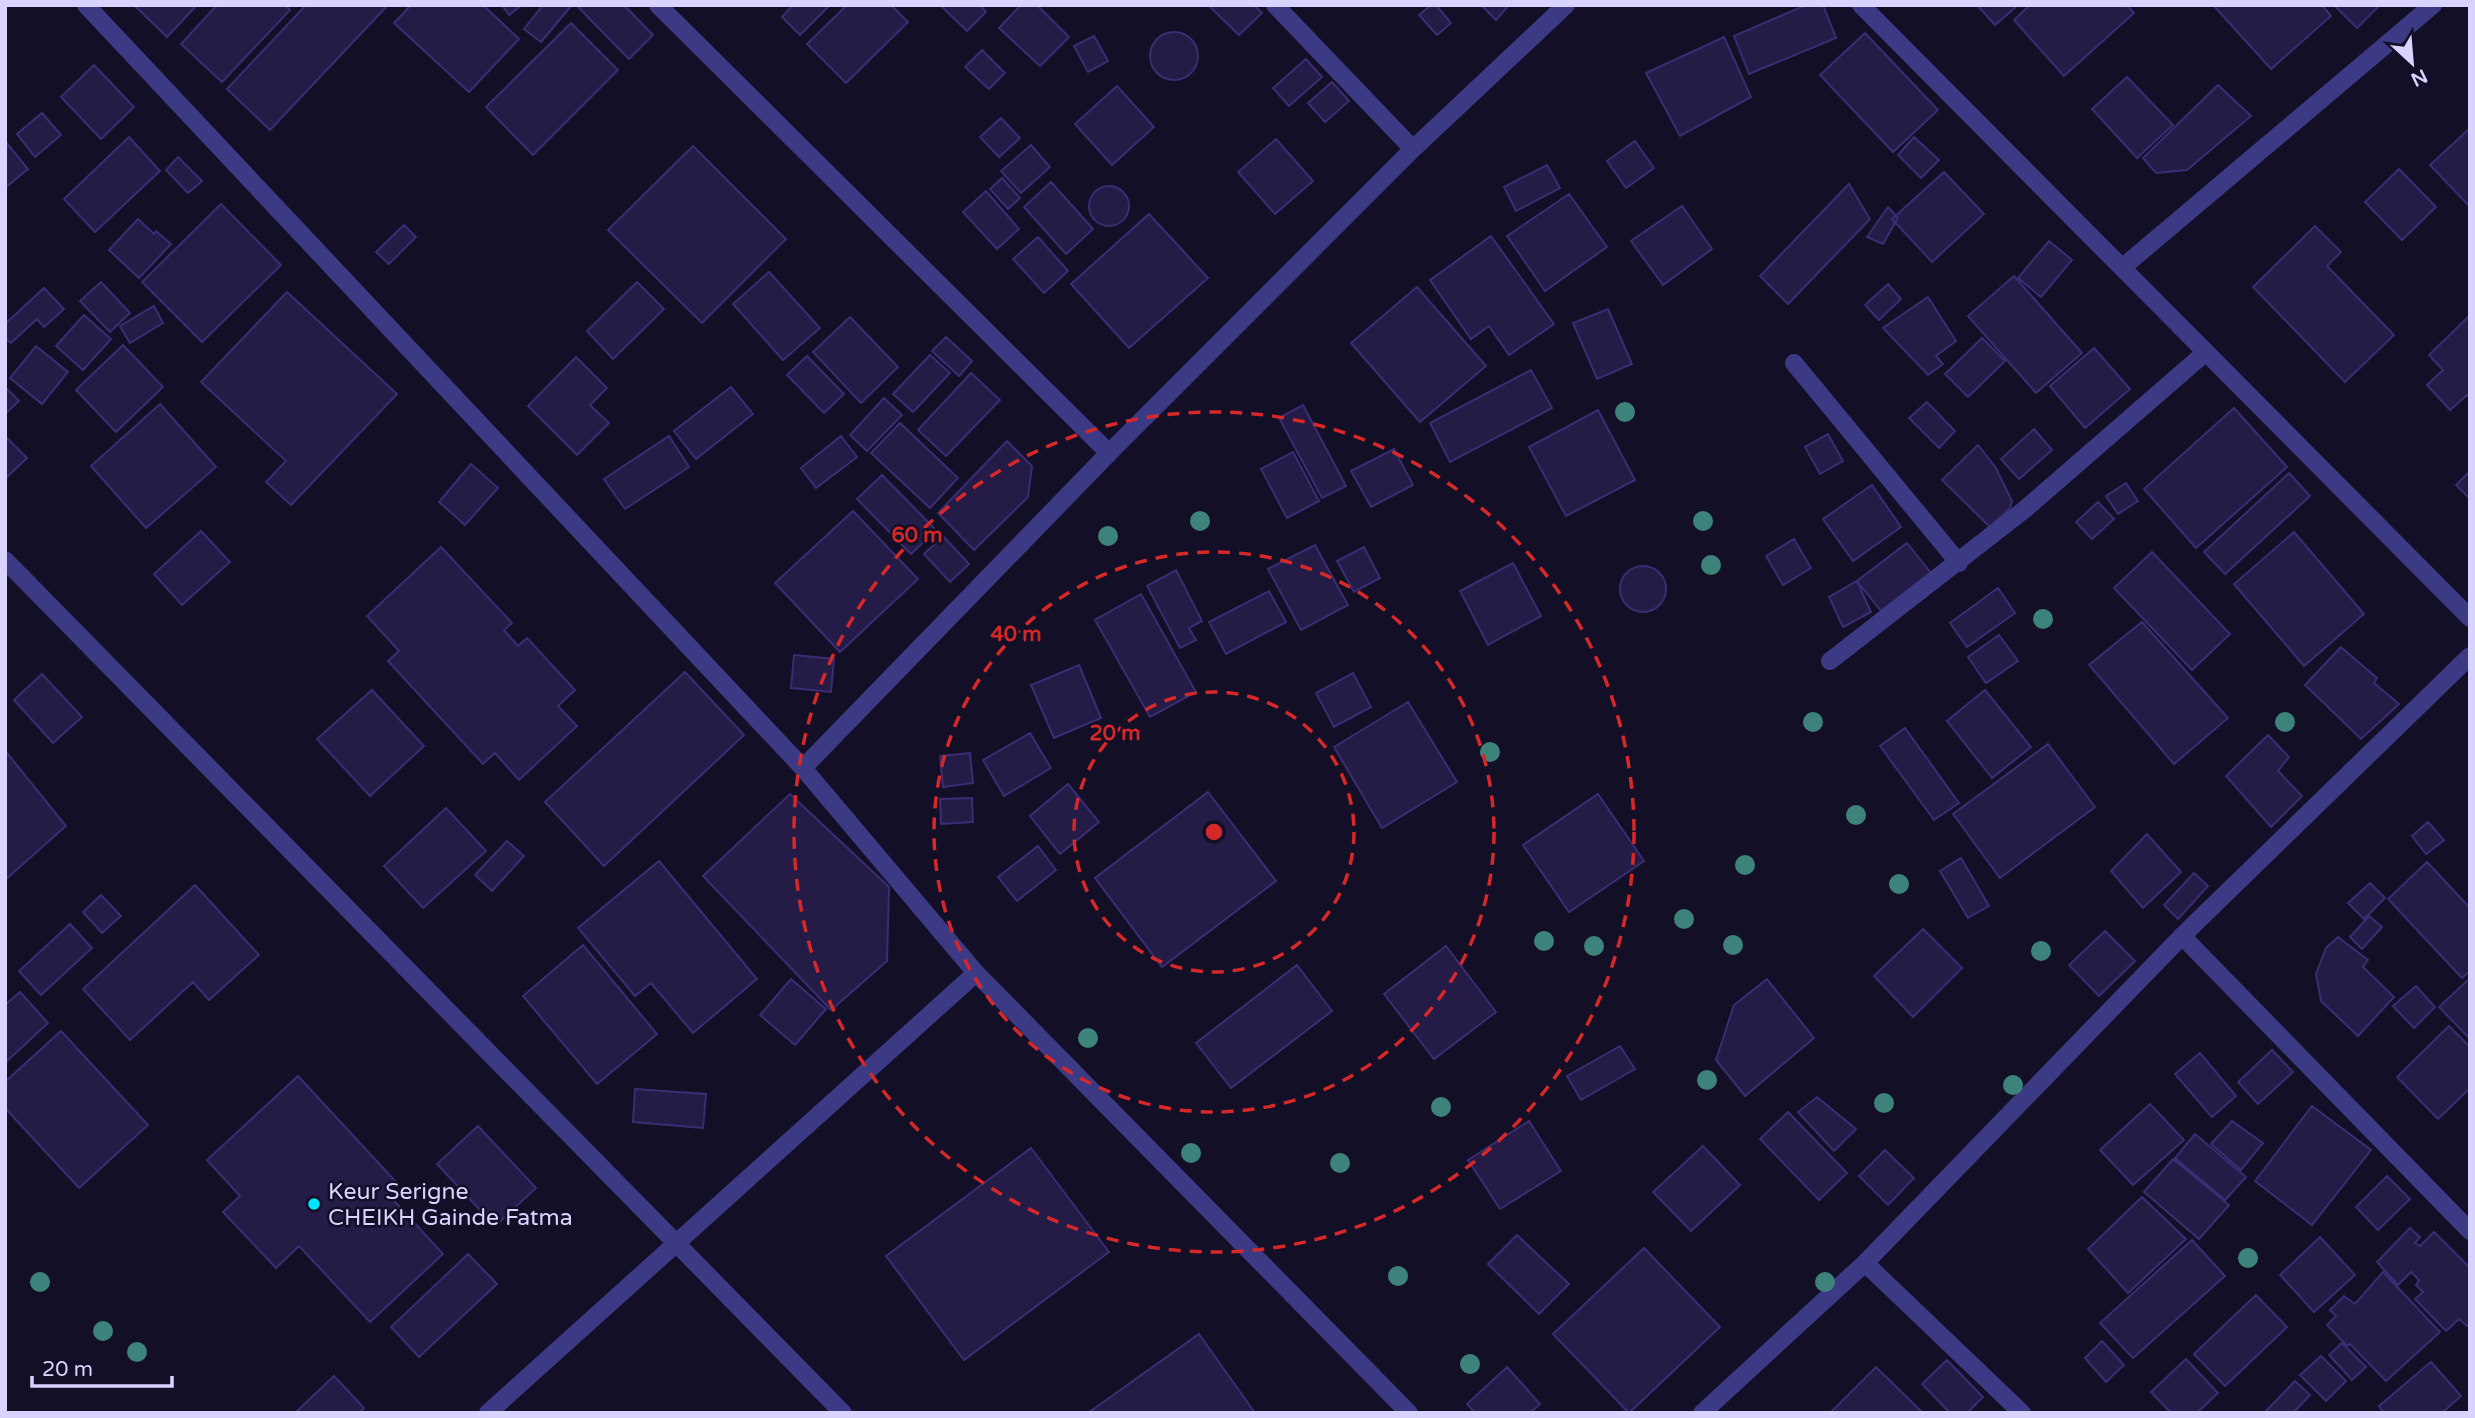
<svg xmlns="http://www.w3.org/2000/svg" width="2475" height="1418" font-family="'Varela Round',sans-serif">
  <rect width="100%" height="100%" fill="#130f26"/>
  <!-- building -->
  <path fill="#241b47" stroke="#3b2d73" stroke-width="2" d="M134 5H197L167 37Z
    M217 5H285L290 10 222 82 181 44Z
    M306 5H388L270 130 227 89Z
    M411 5H483L519 39 469 92 394 23Z
    M502 5H522L509 15Z
    M543 5H572L541 42 524 29Z
    M580 5H624L653 35 629 59 578 7Z
    M793 5H830L800 35 782 17Z
    M847 5H891L908 22 846 83 807 44Z
    M940 5H980L986 12 967 31Z
    M1021 5H1037L1069 37 1040 66 999 28Z
    M1208 5H1254L1262 13 1239 35Z
    M1431 5H1436L1451 23 1437 35 1419 15Z
    M1481 5H1509L1496 20Z
    M1806 5H1823L1836 38 1749 74 1734 36Z
    M1977 5H2018L1995 25Z
    M2030 5H2127L2134 13 2064 76 2014 20Z
    M2213 5H2322L2331 16 2271 69Z
    M2334 5H2380L2357 28Z
    M571 23 618 70 533 155 486 107Z
    M1150 56a24 24 0 1 1 48 0a24 24 0 1 1-48 0Z
    M1865 33 1938 110 1893 152 1820 75Z
    M1094 36 1108 61 1088 72 1074 46Z
    M1724 37 1751 97 1680 136 1646 73Z
    M982 50 1005 73 989 89 965 67Z
    M1306 59 1322 77 1289 106 1273 88Z
    M94 65 134 107 101 139 61 97Z
    M2127 77 2173 125 2137 158 2092 109Z
    M1332 82 1349 101 1325 122 1308 103Z
    M2218 85 2251 116 2187 170 2156 173 2143 158Z
    M1117 86 1154 127 1112 165 1075 124Z
    M42 113 61 135 35 157 17 134Z
    M1001 118 1020 138 999 157 980 137Z
    M2470 128V207L2430 165Z
    M129 137 160 171 95 232 64 199Z
    M1914 137 1939 160 1921 178 1898 155Z
    M1276 139 1313 181 1275 214 1238 172Z
    M5 141 28 169 5 188Z
    M1635 141 1654 168 1626 188 1607 161Z
    M1031 145 1050 167 1021 193 1001 171Z
    M693 146 786 239 702 323 608 230Z
    M178 157 202 181 188 193 166 170Z
    M1547 165 1560 188 1516 211 1504 187Z
    M2399 169 2436 207 2402 240 2365 202Z
    M1944 172 1984 214 1932 262 1892 219Z
    M1002 178 1020 198 1008 209 990 189Z
    M1051 182 1093 229 1066 254 1024 207Z
    M1849 184 1870 219 1788 304 1760 276Z
    M1089 206a20 20 0 1 1 40 0a20 20 0 1 1-40 0Z
    M986 191 1019 229 997 249 963 212Z
    M1569 194 1607 247 1545 291 1507 236Z
    M221 204 281 265 202 342 142 282Z
    M1682 206 1712 249 1663 285 1631 241Z
    M1888 207 1898 218 1883 244 1867 237Z
    M1149 214 1208 278 1129 348 1071 284Z
    M138 219 154 234 156 231 171 244 139 278 109 250Z
    M404 225 416 237 389 264 376 252Z
    M2315 226 2341 252 2327 266 2394 335 2345 382 2253 287Z
    M1491 236 1554 324 1509 355 1489 326 1471 339 1430 280Z
    M1038 237 1068 271 1044 293 1013 259Z
    M2049 241 2072 260 2041 297 2018 278Z
    M769 272 820 328 783 360 733 304Z
    M2014 276 2082 353 2036 393 1968 316Z
    M101 282 130 313 110 332 80 301Z
    M637 282 664 309 613 359 587 331Z
    M1888 284 1901 299 1879 320 1865 305Z
    M1417 287 1486 366 1420 422 1351 343Z
    M44 288 64 309 44 327 37 319 11 343 5 338V324Z
    M287 292 397 394 291 505 266 482 286 461 201 382Z
    M1928 297 1956 341 1936 356 1943 364 1928 375 1883 328Z
    M154 306 163 323 130 343 120 326Z
    M1608 309 1632 364 1597 379 1573 323Z
    M84 315 111 339 83 370 56 346Z
    M2470 315V399L2467 395 2450 410 2427 385 2443 370 2429 355Z
    M850 317 898 367 861 403 813 352Z
    M946 337 972 361 959 376 932 351Z
    M1982 338 2005 361 1968 397 1945 374Z
    M123 345 163 387 116 432 76 390Z
    M36 346 68 372 42 404 10 378Z
    M2094 348 2130 389 2085 428 2050 386Z
    M930 355 950 373 913 412 893 394Z
    M807 356 844 394 824 413 787 375Z
    M576 357 607 388 590 405 609 423 577 455 528 406Z
    M1531 370 1552 408 1450 462 1430 423Z
    M971 373 1000 400 946 456 918 430Z
    M5 387 19 401 5 414Z
    M731 387 753 414 696 459 674 431Z
    M884 398 902 415 867 451 850 435Z
    M1927 402 1955 431 1939 448 1909 418Z
    M160 404 216 467 146 528 91 466Z
    M1303 405 1346 486 1322 498 1279 418Z
    M2234 408 2287 467 2196 548 2144 489Z
    M1598 410 1635 480 1566 516 1529 447Z
    M900 423 958 478 930 508 871 453Z
    M2034 429 2052 450 2019 479 2001 459Z
    M1828 434 1843 461 1820 474 1805 447Z
    M5 436 27 458 7 477 5 475Z
    M669 436 689 467 625 509 604 479Z
    M841 436 857 457 816 488 801 468Z
    M1007 441 1032 466 1028 497 974 550 938 513Z
    M1978 445 1996 468 2012 501 2010 508 1990 527 1942 480Z
    M1394 449 1413 485 1371 507 1351 471Z
    M1293 452 1319 501 1287 518 1261 469Z
    M471 464 498 488 465 525 439 502Z
    M2470 471V499L2456 485Z
    M2289 473 2310 496 2225 574 2204 552Z
    M882 475 936 530 911 554 857 499Z
    M2126 483 2138 501 2118 514 2106 496Z
    M1872 485 1901 527 1853 561 1823 519Z
    M2098 502 2114 519 2092 539 2076 522Z
    M853 511 918 579 840 652 775 583Z
    M201 531 230 562 182 605 154 574Z
    M2294 532 2364 614 2304 666 2234 584Z
    M943 536 969 564 950 582 924 554Z
    M1794 539 1811 568 1783 585 1766 556Z
    M1907 543 1931 573 1881 611 1857 581Z
    M1315 545 1348 605 1301 630 1268 569Z
    M441 547 512 623 504 630 518 646 527 638 575 690 558 706 577 726 519 780 495 753 483 764 388 661 399 651 367 616Z
    M1364 547 1380 578 1354 592 1337 561Z
    M2152 552 2230 634 2192 670 2114 588Z
    M1513 563 1541 616 1488 645 1460 591Z
    M1620 589a23 23 0 1 1 46 0a23 23 0 1 1-46 0Z
    M1176 570 1202 621 1189 628 1196 640 1180 648 1147 586Z
    M1857 581 1871 612 1843 627 1829 597Z
    M1998 588 2015 613 1967 647 1950 623Z
    M1269 591 1286 622 1226 654 1209 622Z
    M1141 594 1196 692 1150 717 1095 620Z
    M2142 622 2228 718 2174 764 2089 665Z
    M1999 635 2018 661 1986 683 1968 657Z
    M2341 647 2377 678 2374 683 2399 704 2361 739 2305 685Z
    M794 655 834 659 831 692 791 688Z
    M1079 665 1101 718 1054 738 1031 685Z
    M685 672 744 735 604 866 545 802Z
    M1353 673 1371 707 1334 727 1316 693Z
    M42 674 82 717 53 743 14 700Z
    M372 690 424 746 370 796 317 739Z
    M1985 690 2031 747 1992 778 1947 721Z
    M1408 702 1457 782 1382 828 1334 747Z
    M1905 728 1959 803 1934 820 1880 746Z
    M1030 733 1051 768 1004 796 983 760Z
    M2268 735 2289 757 2278 771 2302 796 2271 827 2226 776Z
    M2048 744 2095 807 2000 878 1953 814Z
    M7 753 66 826 5 880V754Z
    M970 753 973 783 943 787 940 756Z
    M1068 784 1099 822 1060 854 1030 816Z
    M1208 792 1276 881 1162 967 1095 878Z
    M790 794 889 887 887 961 831 1010 703 876Z
    M1598 794 1644 861 1569 912 1523 845Z
    M972 798 973 822 941 824 940 799Z
    M446 808 486 851 423 908 384 866Z
    M2428 822 2444 840 2426 854 2412 836Z
    M2147 834 2181 872 2143 908 2111 871Z
    M507 841 524 856 492 891 475 875Z
    M1038 846 1056 870 1017 901 998 877Z
    M1961 858 1989 906 1968 918 1940 871Z
    M659 861 757 979 693 1033 651 983 635 996 578 928Z
    M2427 862 2470 908V971L2462 978 2388 899Z
    M2194 873 2208 886 2178 919 2164 905Z
    M2370 883 2385 898 2364 919 2348 903Z
    M195 885 259 955 209 1000 193 982 130 1040 83 989Z
    M101 895 121 916 102 933 83 912Z
    M2369 916 2382 927 2362 949 2350 937Z
    M70 924 92 948 41 995 19 971Z
    M1923 929 1962 968 1913 1017 1874 976Z
    M2105 931 2135 961 2099 996 2069 965Z
    M2338 937 2368 960 2363 967 2394 997 2358 1036 2321 1001 2316 974 2326 948Z
    M583 945 657 1034 597 1084 523 996Z
    M1446 946 1496 1012 1434 1059 1384 994Z
    M1297 965 1332 1011 1231 1088 1196 1043Z
    M2470 978V1039L2439 1007Z
    M791 979 826 1009 795 1045 760 1015Z
    M1767 979 1814 1038 1745 1096 1716 1060 1734 1005Z
    M2416 986 2435 1007 2414 1028 2393 1006Z
    M20 992 48 1023 5 1063V1005Z
    M2449 1026 2470 1047V1088L2438 1119 2397 1077Z
    M61 1031 148 1125 79 1188 5 1108V1082Z
    M1620 1046 1635 1069 1581 1100 1567 1076Z
    M2272 1050 2293 1072 2258 1104 2238 1082Z
    M2200 1053 2236 1096 2212 1117 2175 1074Z
    M298 1076 397 1183 387 1193 443 1254 370 1322 299 1246 276 1268 223 1212 240 1196 207 1160Z
    M635 1089 706 1094 703 1128 633 1122Z
    M1817 1097 1856 1129 1834 1151 1798 1112Z
    M2150 1104 2184 1140 2133 1185 2100 1150Z
    M2312 1106 2371 1150 2312 1225 2255 1181Z
    M1788 1112 1847 1173 1819 1200 1760 1139Z
    M1529 1121 1561 1171 1500 1209 1468 1160Z
    M2232 1121 2263 1143 2241 1170 2211 1144Z
    M478 1126 536 1188 495 1226 437 1164Z
    M2195 1134 2246 1177 2225 1200 2175 1158Z
    M1703 1146 1740 1185 1691 1231 1653 1192Z
    M1031 1148 1109 1252 964 1360 886 1256Z
    M1885 1150 1914 1178 1888 1205 1859 1176Z
    M2173 1159 2229 1205 2199 1239 2144 1192Z
    M2387 1176 2410 1199 2378 1230 2356 1207Z
    M2142 1197 2186 1239 2128 1293 2088 1249Z
    M2410 1228 2420 1237 2415 1243 2420 1246 2434 1232 2470 1268V1323L2467 1326 2459 1319 2446 1331 2415 1299 2423 1292 2416 1285 2419 1280 2411 1272 2398 1285 2377 1262Z
    M1517 1235 1569 1284 1539 1314 1488 1264Z
    M2320 1237 2355 1275 2314 1312 2280 1275Z
    M2192 1240 2225 1276 2133 1358 2100 1323Z
    M1644 1248 1720 1327 1629 1413 1553 1334Z
    M468 1254 497 1284 419 1357 391 1327Z
    M2383 1272 2440 1332 2386 1381 2350 1344 2347 1346 2327 1325 2336 1316 2330 1310 2344 1296 2355 1304Z
    M2256 1295 2287 1327 2225 1386 2194 1354Z
    M1199 1334 1255 1413H1088Z
    M2102 1341 2124 1365 2106 1382 2085 1358Z
    M2342 1343 2366 1367 2352 1380 2329 1355Z
    M2321 1356 2346 1381 2326 1401 2300 1375Z
    M2186 1359 2218 1393 2197 1413H2171L2151 1392Z
    M1947 1360 1983 1397 1967 1413H1950L1922 1384Z
    M2431 1362 2461 1396 2442 1413H2384L2379 1406Z
    M1507 1367 1540 1404 1530 1413H1475L1467 1404Z
    M1876 1367 1881 1372 1923 1413H1830Z
    M334 1376 364 1408 359 1413H295Z
    M2295 1381 2310 1395 2293 1413H2264Z"/>
  <g fill="none" stroke-linecap="round" stroke-linejoin="round">
    <!-- minor -->
    <path stroke="#3d3a85" stroke-width="18" d="M86 5 803 768 976 973 1409 1413
      M658 5 1109 453
      M1275 5 1413 149
      M1861 5 2470 618
      M2123 267 2433 5
      M1794 363 1959 563
      M1830 661 2024 510 2206 352
      M803 768 1109 453 1413 149 1566 5
      M2182 936 2470 1231
      M1865 1263 2022 1413
      M488 1413 976 973"/>
    <!-- tertiary -->
    <path stroke="#3d3a85" stroke-width="18" d="M5 560 843 1413
      M1702 1413 1865 1263 2182 936 2470 656"/>
  </g>
  <!-- trees -->
  <g fill="#3d827b">
    <circle cx="1625" cy="412" r="10"/>
    <circle cx="1200" cy="521" r="10"/>
    <circle cx="1703" cy="521" r="10"/>
    <circle cx="1108" cy="536" r="10"/>
    <circle cx="1711" cy="565" r="10"/>
    <circle cx="2043" cy="619" r="10"/>
    <circle cx="1813" cy="722" r="10"/>
    <circle cx="2285" cy="722" r="10"/>
    <circle cx="1490" cy="752" r="10"/>
    <circle cx="1856" cy="815" r="10"/>
    <circle cx="1745" cy="865" r="10"/>
    <circle cx="1899" cy="884" r="10"/>
    <circle cx="1684" cy="919" r="10"/>
    <circle cx="1544" cy="941" r="10"/>
    <circle cx="1733" cy="945" r="10"/>
    <circle cx="1594" cy="946" r="10"/>
    <circle cx="2041" cy="951" r="10"/>
    <circle cx="1088" cy="1038" r="10"/>
    <circle cx="1707" cy="1080" r="10"/>
    <circle cx="2013" cy="1085" r="10"/>
    <circle cx="1884" cy="1103" r="10"/>
    <circle cx="1441" cy="1107" r="10"/>
    <circle cx="1191" cy="1153" r="10"/>
    <circle cx="1340" cy="1163" r="10"/>
    <circle cx="2248" cy="1258" r="10"/>
    <circle cx="1398" cy="1276" r="10"/>
    <circle cx="40" cy="1282" r="10"/>
    <circle cx="1825" cy="1282" r="10"/>
    <circle cx="103" cy="1331" r="10"/>
    <circle cx="137" cy="1352" r="10"/>
    <circle cx="1470" cy="1364" r="10"/>
  </g>
  <!-- distance rings -->
  <g fill="none" stroke="#d62828" stroke-width="3.5" stroke-dasharray="12 9">
    <circle cx="1214" cy="832" r="140"/>
    <circle cx="1214" cy="832" r="280"/>
    <circle cx="1214" cy="832" r="420"/>
  </g>
  <!-- markers -->
  <circle fill="#00e5ff" stroke="#130f26" stroke-width="2.5" cx="314" cy="1204" r="7"/>
  <g text-anchor="middle" stroke-width="5" stroke-linejoin="round" paint-order="stroke">
    <!-- poi labels -->
    <g font-size="23" fill="#d9d4ff" stroke="#130f26" text-anchor="start">
      <text x="328" y="1199">Keur Serigne<tspan x="328" dy="26">CHEIKH Gainde Fatma</tspan></text>
    </g>
  </g>
  <circle cx="1214" cy="832" r="10" fill="#d62828" stroke="#130f26" stroke-width="3.5"/>
  <g font-size="21" text-anchor="middle" font-weight="bold" fill="#d62828" stroke="#130f26" stroke-width="5" stroke-linejoin="round" paint-order="stroke">
    <text x="917" y="542">60 m</text>
    <text x="1016" y="641">40 m</text>
    <text x="1115" y="740">20 m</text>
  </g>
  <!-- border -->
  <rect width="2475" height="1418" fill="none" stroke="#d9d4ff" stroke-width="14"/>
  <!-- north arrow -->
  <g transform="translate(2412 63) rotate(154)" stroke="#130f26" stroke-width="5" paint-order="stroke">
  <path d="M0-5L12 26L0 18L-12 26Z" fill="#d9d4ff"/>
  <text y="-10" font-size="19" font-weight="bold" text-anchor="middle" fill="#d9d4ff">N</text>
  </g>
  <!-- scale -->
  <path d="M32 1376v10h140v-10" fill="none" stroke="#d9d4ff" stroke-width="3.5"/>
  <text x="42" y="1376" font-size="21" fill="#d9d4ff" stroke="#130f26" stroke-width="5" paint-order="stroke">20 m</text>
</svg>
